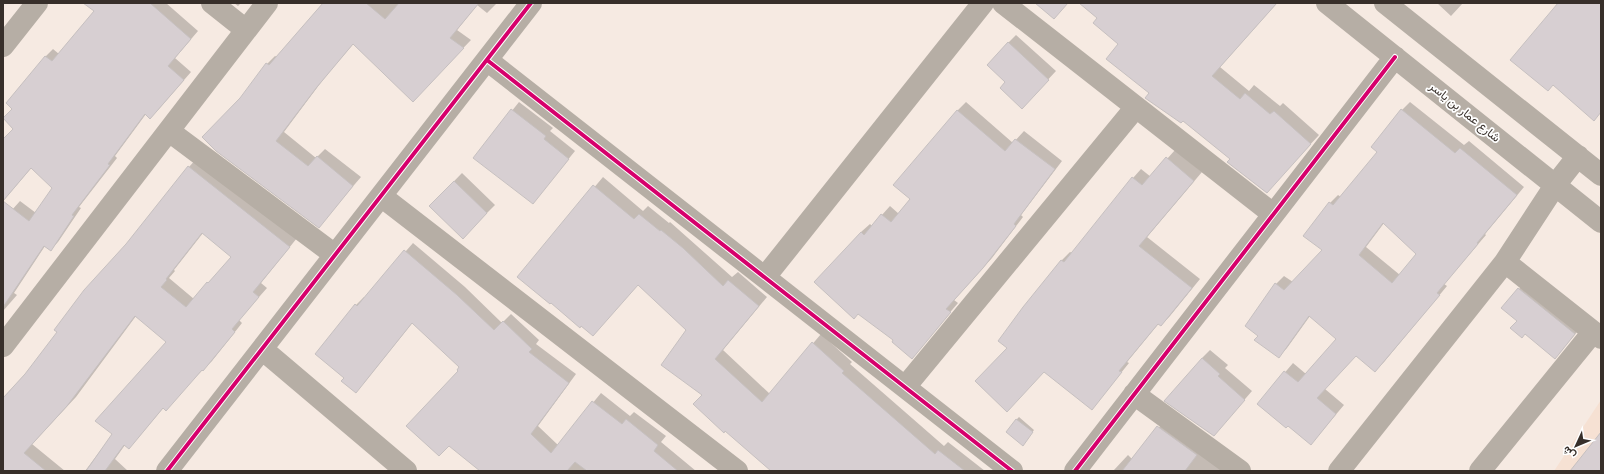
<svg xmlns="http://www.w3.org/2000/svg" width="1604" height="474" font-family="'Golos Text',Vazirmatn,sans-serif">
  <rect width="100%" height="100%" fill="#f6eae2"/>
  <!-- built -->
  <path fill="#f6e1d3" d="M1601 400V471H1554Z"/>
  <!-- shadow -->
  <path fill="#0003" fill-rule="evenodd" d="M92 3H166L198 31 175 58 191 72 158 110 146 114 115 156 117 158 79 207 81 208 58 242 51 249 45 246 14 293 17 295 3 311V220L20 201 36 213 53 188 32 167 3 201V140L15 129 14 109 7 103 46 56 53 49 59 54 95 11Z
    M234 3H241L238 6Z
    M324 3H497L487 13 477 5 457 30 471 40 421 92 354 43 325 77 284 132 316 158 325 149 361 177 319 226 240 99 267 64 275 56 277 57Z
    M1080 3H1277L1220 67 1249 91 1254 85 1280 106 1283 103 1319 135 1275 183 1231 159 1150 93 1120 44 1098 18Z
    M1437 3H1463L1451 16Z
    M1016 35 1056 71 1030 99 1007 82 1008 43Z
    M519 102 553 128 550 131 575 151 533 203 475 157Z
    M966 102 1013 143 1024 131 1062 161 1021 215 1023 217 992 258 954 300 958 303 912 357 895 340 816 282 861 232 870 224 872 226 890 206 899 214 911 198 957 111Z
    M1410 102 1464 145 1469 141 1524 187 1485 234 1486 235 1444 284 1447 286 1384 362 1375 371 1356 355 1325 389 1344 405 1311 444 1288 425 1258 404 1293 363 1306 374 1338 339 1310 316 1287 348 1279 356 1259 335 1276 284 1284 276 1293 282 1324 250 1330 203 1338 195 1341 197 1378 152 1402 110ZM1384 223 1418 253 1400 275 1366 247Z
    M1175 150 1202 172 1147 237 1200 279 1170 316 1161 325 1159 323 1127 362 1129 363 1092 409 1044 371 1009 348 1024 308 1062 260 1070 252 1072 253 1133 178 1141 169 1151 177Z
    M197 158 297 238 261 283 267 288 239 320 242 323 212 361 164 407 137 439 125 445 115 459 128 471H85L113 434 168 342 136 316 76 397 32 444 65 471H3V398L26 374 127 244 189 167ZM203 233 232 257 194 299 169 278 175 271 174 270Z
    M462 173 495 205 463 237 430 206Z
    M603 177 643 211 648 206 669 223 670 222 732 277 738 272 767 297 723 350 770 394 821 334 852 362 850 364 944 446 948 442 985 471H773L703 395 687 330 638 284 593 335 519 277Z
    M413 243 465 287 502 323 511 314 539 340 536 344 576 374 538 426 558 445 601 393 630 416 634 412 666 436 661 442 696 471H482L459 370 460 367 413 322 364 383 345 378 316 354 356 305 364 297 365 298Z
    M1527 281 1583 325 1555 358 1525 333 1518 321 1519 289Z
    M1210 350 1228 365 1225 368 1252 391 1221 427 1202 358Z
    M1019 417 1034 430 1025 442 1016 420Z
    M1167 418 1222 471H1113L1128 455 1132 459Z"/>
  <!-- building -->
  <path fill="#d7cfd2" stroke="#c6c0c0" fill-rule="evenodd" d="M83 3H150L191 39 168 66 184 80 150 119 145 114 108 164 110 165 72 215 74 216 51 251 44 246 3 307V139L13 129 3 118 12 109 6 103 45 56 52 61 94 11ZM31 168 52 188 29 221 3 201Z
    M323 3H366L385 19 399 3H479L450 38 464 48 413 102 353 44 317 87 276 141 308 166 317 156 353 186 319 228 216 151 202 137 240 98 266 63 269 65Z
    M1035 3H1068L1054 19Z
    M1079 3H1277L1212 76 1240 99 1245 93 1270 114 1274 111 1311 144 1267 193 1227 162 1230 159 1183 121 1181 123 1145 98 1149 93 1106 59 1118 44 1093 23 1097 18Z
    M1558 3H1601V112L1594 121 1553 85 1548 91 1510 60Z
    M1008 42 1049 80 1022 109 1000 88 1005 82 987 65Z
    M511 109 546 136 544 139 569 159 533 204 473 158Z
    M1401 109 1455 153 1460 148 1517 195 1477 243 1478 244 1437 293 1440 295 1375 372 1356 356 1317 398 1336 414 1311 445 1288 426 1286 428 1257 404 1284 371 1298 382 1336 339 1309 316 1279 358 1254 340 1258 336 1245 326 1275 283 1284 290 1322 250 1303 236 1329 202 1333 205 1377 152 1371 147ZM1383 223 1416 254 1392 283 1359 255Z
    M957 110 1005 151 1015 139 1055 169 1014 224 1016 226 983 268 946 309 951 312 912 359 892 342 893 340 858 314 854 319 814 282 861 232 864 235 881 214 891 222 910 199 893 185Z
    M1166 157 1194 181 1139 246 1192 288 1161 326 1158 324 1119 371 1122 372 1092 410 1044 372 1007 412 975 381 1007 348 998 341 1023 307 1061 260 1064 262 1132 177 1142 185Z
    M188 166 290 247 253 292 259 297 232 329 235 332 203 371 202 370 166 411 163 408 129 449 124 445 105 471H86L112 434 95 421 166 342 135 316 67 406 24 453 46 471H3V398L25 374 57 332 54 330 84 290 126 244ZM202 233 231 257 208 283 207 282 186 307 161 287 167 280 166 279Z
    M454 181 487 213 463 239 429 206Z
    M593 185 634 219 639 214 660 231 661 230 683 248 723 286 728 280 759 306 715 359 762 402 812 342 844 371 842 373 935 454 938 450 965 471H771L725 431 724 433 693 404 702 395 661 365 686 330 638 285 593 336 581 326 580 328 551 303 550 304 517 277Z
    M404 250 457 295 494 330 503 321 532 349 529 352 569 383 531 434 551 453 592 401 622 424 626 419 658 445 654 451 678 471H587L575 462 567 471H480L449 446 439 456 406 426 458 371 457 370 459 367 412 323 356 393 341 381 344 378 315 354 355 304 357 306Z
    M1518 288 1575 334 1555 359 1525 334 1522 338 1510 328 1517 321 1501 308Z
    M1202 358 1220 374 1218 376 1245 400 1214 436 1164 401Z
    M1016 419 1033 432 1023 446 1006 432Z
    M1157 426 1197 455 1185 471H1122Z
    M1601 432V471H1570Z"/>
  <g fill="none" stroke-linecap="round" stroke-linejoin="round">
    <!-- minor -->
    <path stroke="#b6aea5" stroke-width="22" d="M212 3 246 30
      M1003 3 1273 214
      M1327 3 1601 222
      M1385 3 1601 175
      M3 46 37 3
      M487 60 1012 471
      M169 131 335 255
      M381 196 737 471
      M1505 262 1601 338
      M765 277 983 3
      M3 346 267 3
      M262 349 406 471
      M905 387 1136 107
      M1134 394 1240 471
      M167 471 531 3
      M1075 471 1395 57
      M1339 471 1505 262 1556 184 1578 156
      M1480 471 1593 332"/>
    <!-- cycleway casing -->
    <g stroke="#fff" stroke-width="6">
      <path id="cycleway" d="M487 60 1012 471
        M167 471 531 3
        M1075 471 1395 57"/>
    </g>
    <!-- cycleway -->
    <use href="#cycleway" stroke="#d6006c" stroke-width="4"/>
  </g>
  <g text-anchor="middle" stroke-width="3.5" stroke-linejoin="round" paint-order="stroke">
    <!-- street labels -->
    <g font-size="12" fill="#372f2a" stroke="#fff">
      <text transform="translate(1465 112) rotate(39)" y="4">شارع عمار بن ياسر</text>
    </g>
  </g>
  <!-- border -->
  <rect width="1604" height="474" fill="none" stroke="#372f2a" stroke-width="8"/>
  <!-- north arrow -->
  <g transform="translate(1576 446) rotate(226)" stroke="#ffffff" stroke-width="3" paint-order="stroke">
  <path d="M0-3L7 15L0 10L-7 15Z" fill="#372f2a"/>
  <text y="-6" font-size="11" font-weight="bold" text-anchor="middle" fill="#372f2a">ش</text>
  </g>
</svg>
